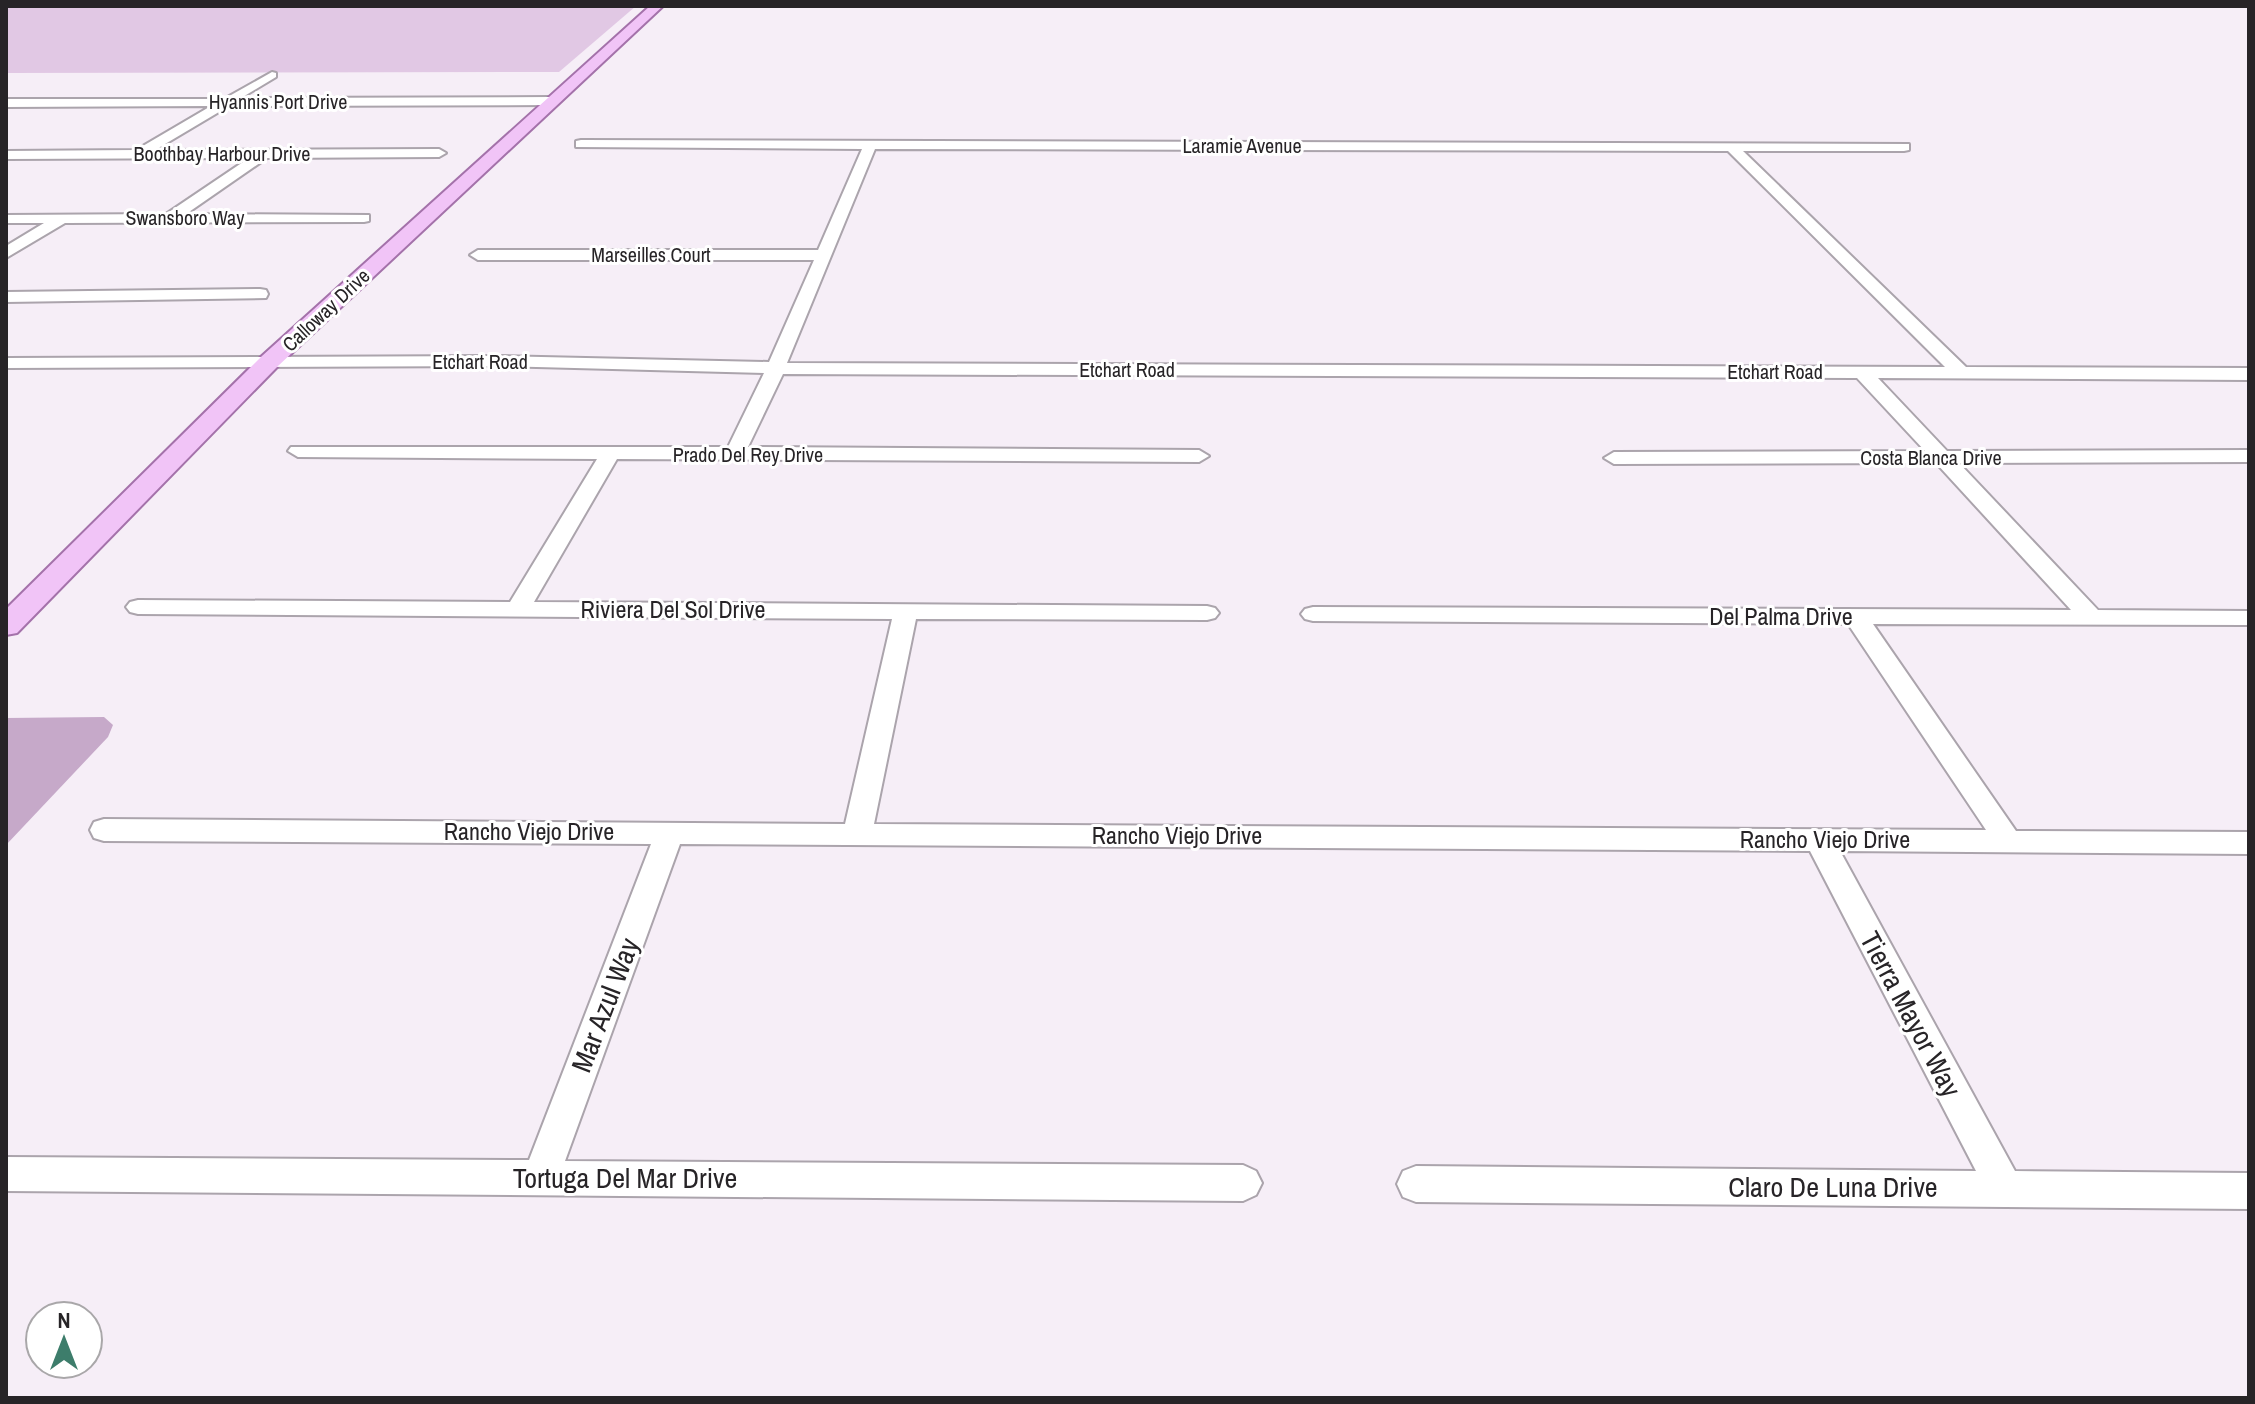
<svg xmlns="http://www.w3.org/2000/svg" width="2255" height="1404" font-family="'Archivo Narrow',sans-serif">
  <rect width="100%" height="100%" fill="#f6eef7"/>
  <!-- green -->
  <path fill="#e1c8e4" d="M6 6H636L559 72 6 73Z"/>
  <!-- water -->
  <path fill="#c6a9c9" d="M104 717 113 725 108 737 6 845V718Z"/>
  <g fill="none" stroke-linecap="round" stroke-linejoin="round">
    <!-- minor casing -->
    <g stroke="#aba4ac" stroke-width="4">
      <path id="minor" d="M272 72 276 73V77L241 98 551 97 557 101 551 105 229 106 155 150 439 149 446 153 439 157 267 158 186 214 369 215V221L364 222 65 223 6 258V246L44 223H6V215L166 214 249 158 6 159V151L136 150 211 106 6 107V99H224Z
        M581 140 1909 144V150L1904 151H1743L1966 367 2249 368V380L1878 378 1947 451 2249 450V462L1959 463 2098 610 2249 611V625L1873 624 2016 831 2249 832V854L1840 851 2015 1171 2249 1173V1209L1416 1202 1403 1197 1397 1184 1403 1171 1416 1166 1976 1171 1810 851 680 844 565 1161 1243 1165 1256 1171 1262 1183 1256 1195 1243 1201 6 1191V1157L529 1160 651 844 104 841 94 838 90 830 94 822 104 819 845 824 892 619 138 614 130 612 126 607 130 602 138 600 510 602 597 459 298 457 288 451 291 447H728L764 373 501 366 6 368V358L501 356 769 362 814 260H478L470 255 478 250H818L862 149 576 147V141ZM875 149 1728 151 1945 367 787 363ZM783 374 1857 378 1925 451 1614 452 1604 458 1614 464 1936 463 2071 610 1313 607 1305 609 1301 614 1305 619 1313 621 1848 624 1986 830 874 824 916 619 1207 620 1215 618 1219 613 1215 608 1207 606 534 602 617 459 1199 462 1209 456 1199 450 748 447Z
        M260 289 266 290 268 294 266 298 6 302V292Z"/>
    </g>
    <!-- major casing -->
    <g stroke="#a472aa" stroke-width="4">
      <path id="major" d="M650 6H663L278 366 17 633 6 635V609L262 356Z"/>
    </g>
    <!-- minor -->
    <use href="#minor" fill="#fff" fill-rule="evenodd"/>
    <!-- major -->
    <use href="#major" fill="#f1c4f7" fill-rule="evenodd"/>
  </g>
  <g text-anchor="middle" stroke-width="6" stroke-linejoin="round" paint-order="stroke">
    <!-- far-street labels -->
    <g font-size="20" fill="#272427" stroke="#fff">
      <text x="278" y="109">Hyannis Port Drive</text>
      <text x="1242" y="153">Laramie Avenue</text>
      <text x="222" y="161">Boothbay Harbour Drive</text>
      <text x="185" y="225">Swansboro Way</text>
      <text x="651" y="262">Marseilles Court</text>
      <text transform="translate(326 310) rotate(-43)" y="7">Calloway Drive</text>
      <text x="480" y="369">Etchart Road</text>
      <text x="1127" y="377">Etchart Road</text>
      <text x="1775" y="379">Etchart Road</text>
      <text x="748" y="462">Prado Del Rey Drive</text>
      <text x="1931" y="465">Costa Blanca Drive</text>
    </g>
    <!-- street labels -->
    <g font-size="24" fill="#272427" stroke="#fff">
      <text x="673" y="618">Riviera Del Sol Drive</text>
      <text x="1781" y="625">Del Palma Drive</text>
      <text x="529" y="840">Rancho Viejo Drive</text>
      <text x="1177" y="844">Rancho Viejo Drive</text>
      <text x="1825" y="848">Rancho Viejo Drive</text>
    </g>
    <!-- near-street labels -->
    <g font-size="28" fill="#272427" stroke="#fff">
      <text transform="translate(605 1005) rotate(-69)" y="10">Mar Azul Way</text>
      <text transform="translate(1911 1014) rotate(62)" y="10">Tierra Mayor Way</text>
      <text x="625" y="1188">Tortuga Del Mar Drive</text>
      <text x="1833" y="1197">Claro De Luna Drive</text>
    </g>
  </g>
  <!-- border -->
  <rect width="2255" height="1404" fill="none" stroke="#272427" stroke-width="16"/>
  <!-- north arrow -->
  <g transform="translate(64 1340)"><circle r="38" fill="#ffffff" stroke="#a9a7a9" stroke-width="2"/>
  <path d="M0-6L14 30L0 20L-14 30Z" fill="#3d7d6b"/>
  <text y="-12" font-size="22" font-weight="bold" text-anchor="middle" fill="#272427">N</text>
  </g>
</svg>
